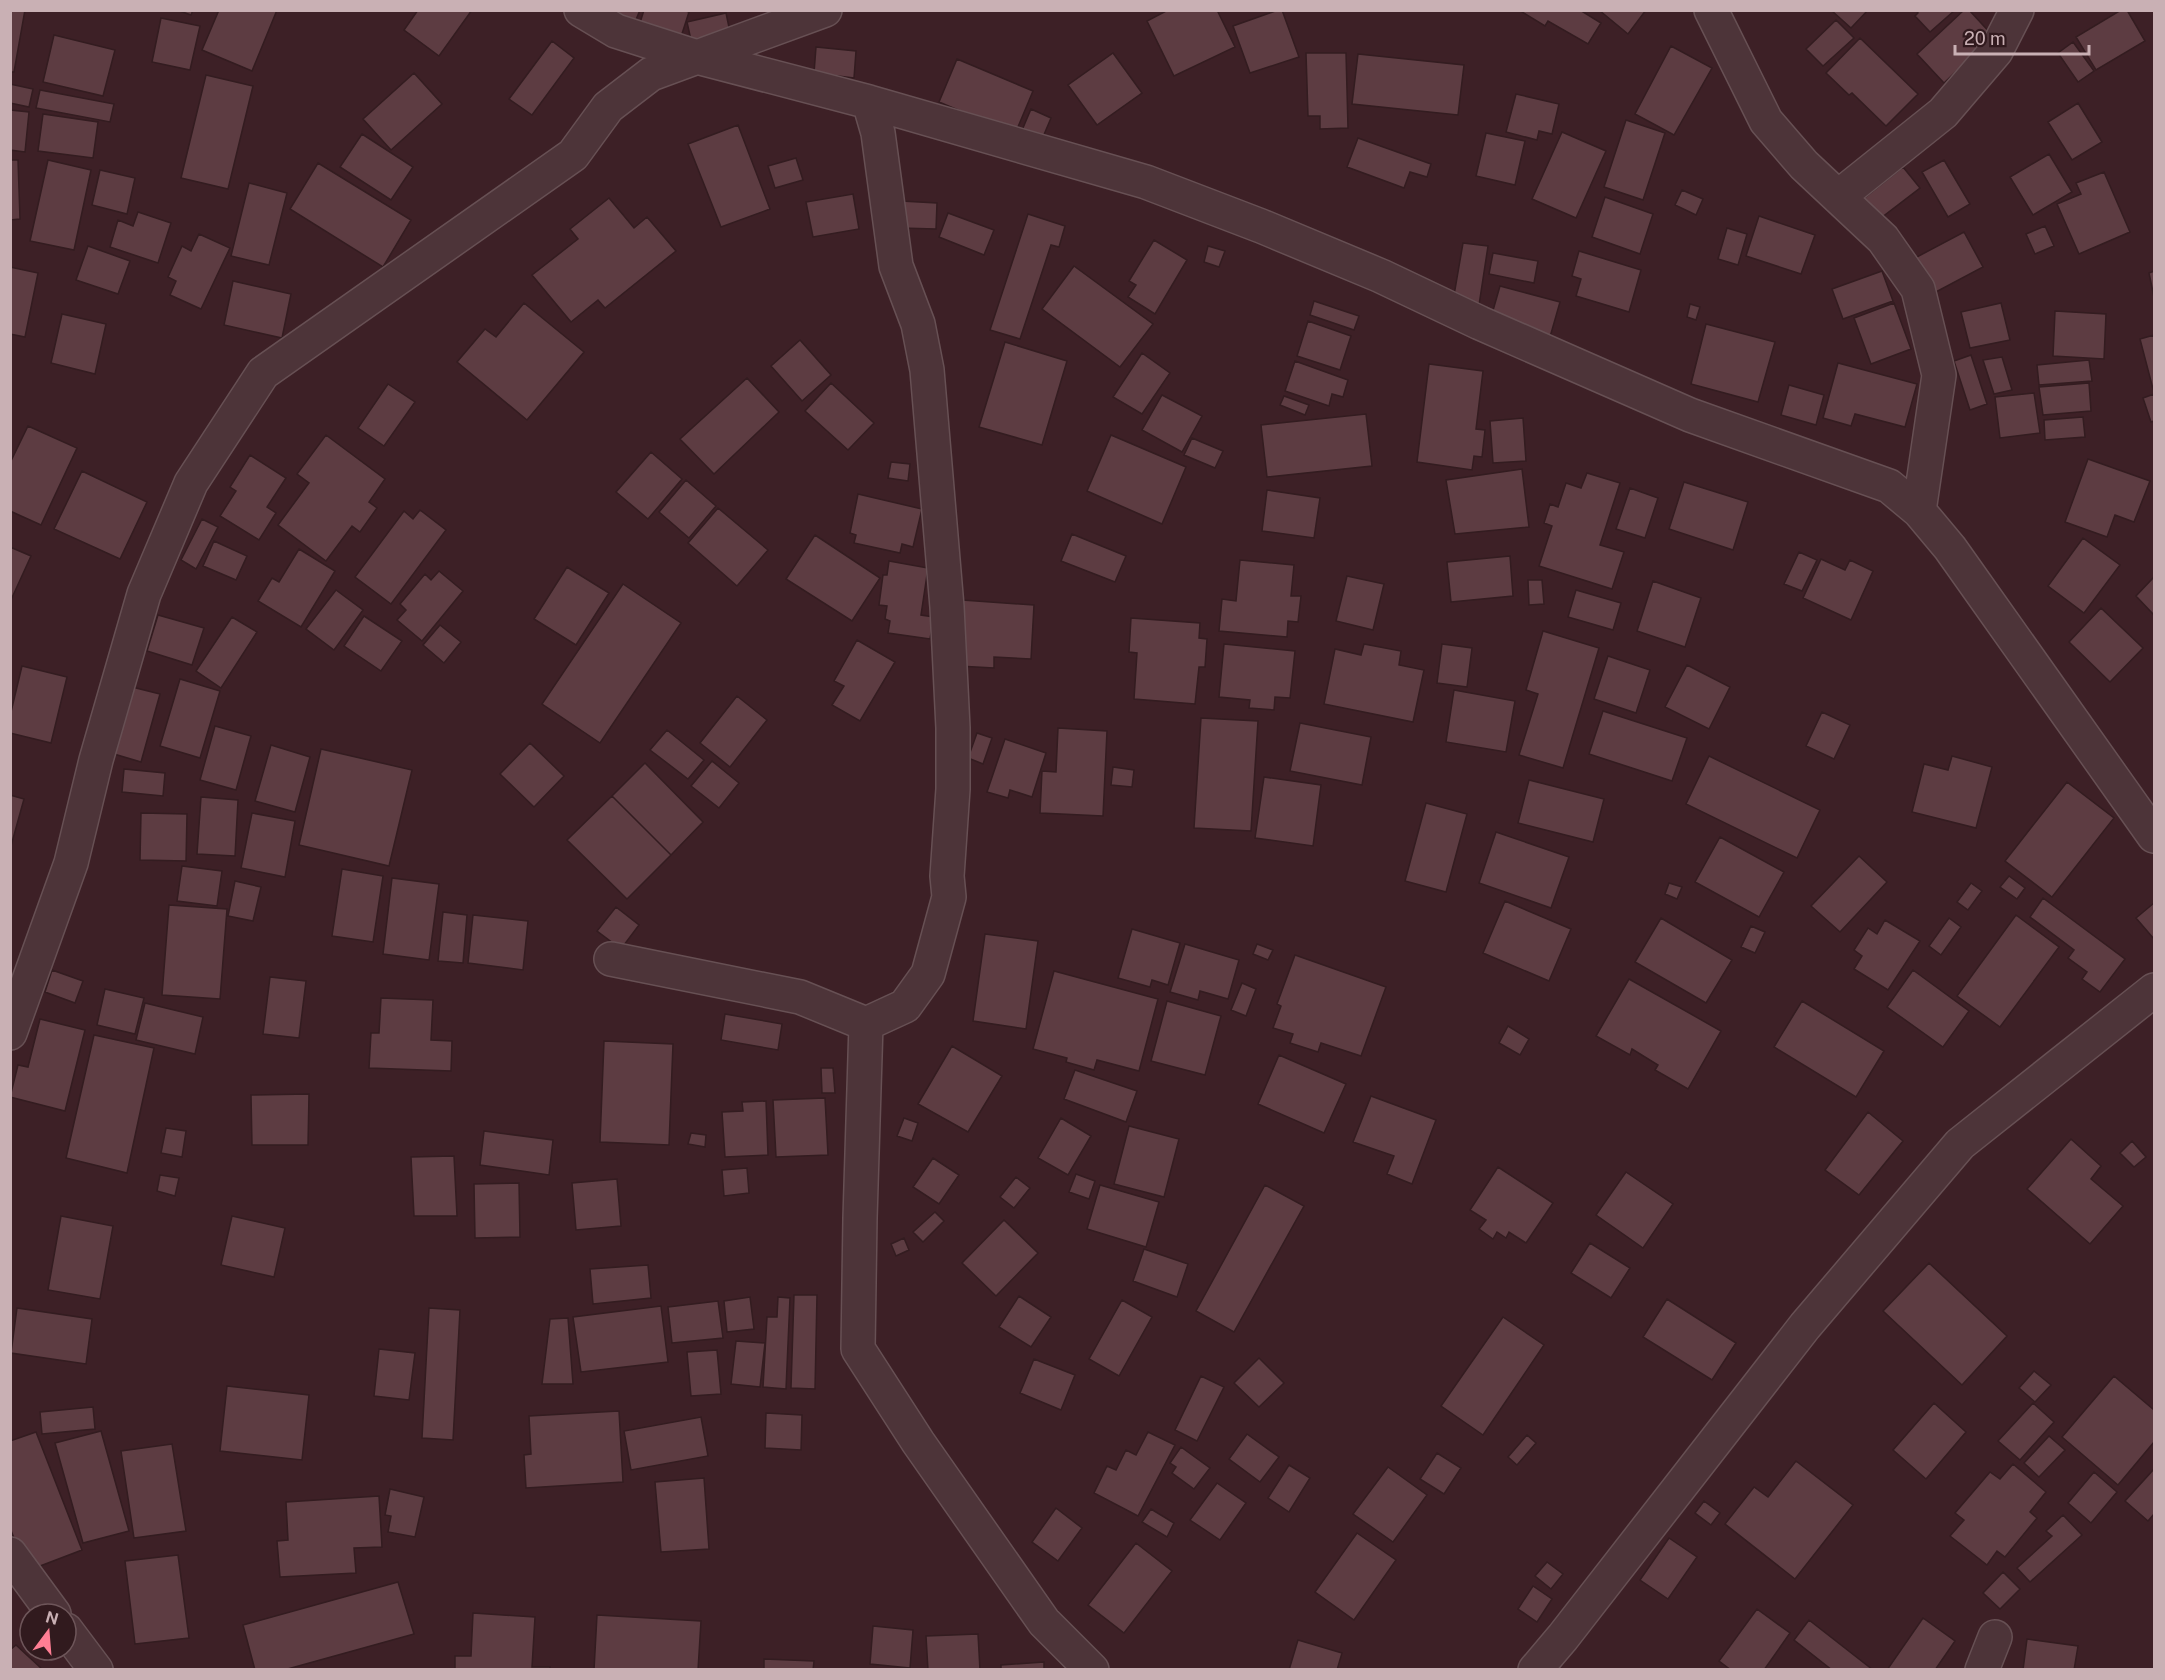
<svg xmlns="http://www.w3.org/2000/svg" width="2165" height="1680" font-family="'Public Sans',sans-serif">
  <rect width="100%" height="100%" fill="#3d2026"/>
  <!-- building -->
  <path fill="#5d3c42" stroke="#331c20" stroke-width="1.5" d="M10 10H25L14 72H10Z
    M177 10H193L191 15Z
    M219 10H277L252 71 202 50Z
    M418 10H472L439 56 404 30Z
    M612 10H640L635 22 618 16 619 13Z
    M644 10H683L689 12 680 40 639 26Z
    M1168 10H1217L1235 47 1174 76 1147 21Z
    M1278 10H1282L1299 57 1250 73 1233 26Z
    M1519 10H1580L1601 23 1588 44 1548 21 1545 26Z
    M1599 10H1646L1628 34Z
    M1831 10H1868L1851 28Z
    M1916 10H1955L1930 32 1915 16 1918 13Z
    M1964 10H1969L1993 36 1944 83 1917 54Z
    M2121 10H2127L2145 41 2096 70 2076 37Z
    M726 13 730 32 691 40 687 22Z
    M161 18 200 26 190 70 152 62Z
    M1836 20 1854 38 1823 66 1806 49Z
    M54 35 115 50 103 96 43 82Z
    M1860 38 1918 94 1886 126 1852 93 1849 95 1826 73Z
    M552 41 574 58 532 115 509 99Z
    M2073 42 2094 71 2078 82 2058 53Z
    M1671 46 1712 68 1674 135 1635 114Z
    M816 47 856 51 854 78 814 73Z
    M1113 53 1142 93 1097 125 1068 85Z
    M1306 53H1346L1348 128 1320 129V116H1308Z
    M1358 54 1464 65 1458 115 1352 104Z
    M957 59 1033 91 1015 134 939 102Z
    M414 73 442 104 391 150 363 119Z
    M206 75 253 86 228 189 181 178Z
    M10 84 33 89 29 107 10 103Z
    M40 90 114 104 110 122 36 108Z
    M1516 94 1559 104 1552 134 1539 131 1537 140 1506 132Z
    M2078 103 2102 142 2072 160 2048 122Z
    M1031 109 1051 118 1040 144 1020 135Z
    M10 110 29 112 25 152 10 150Z
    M43 114 98 122 93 158 38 151Z
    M1626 120 1665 133 1643 200 1604 187Z
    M738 125 770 209 721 227 688 144Z
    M1562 132 1606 151 1576 218 1532 199Z
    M1486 133 1525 141 1515 185 1476 176Z
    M362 134 413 167 391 200 340 167Z
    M1358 138 1431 164 1427 177 1410 172 1404 188 1347 167Z
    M2049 154 2072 192 2033 215 2010 177Z
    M796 158 803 180 775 188 768 166Z
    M10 160H18L20 219 10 220Z
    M48 160 91 170 74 250 30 241Z
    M1944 160 1970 204 1948 217 1922 172Z
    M318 163 411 220 383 267 290 209Z
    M1903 167 1920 188 1873 224 1857 204Z
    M100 170 135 178 127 214 92 205Z
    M2104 172 2130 232 2079 254 2057 204 2081 194 2076 183Z
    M249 183 287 193 269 265 231 256Z
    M1682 190 1703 199 1696 215 1675 205Z
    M853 194 859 229 813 237 806 202Z
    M1605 197 1653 214 1640 254 1592 237Z
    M609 198 634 228 647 217 676 251 605 308 598 300 571 322 532 275 578 239 570 229Z
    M901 201 937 203 936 229 900 228Z
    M138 212 171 223 158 263 110 247 118 220 133 226Z
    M948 213 994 230 984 255 939 237Z
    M1028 214 1065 226 1059 247 1051 245 1020 339 990 330Z
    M1759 216 1815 235 1801 274 1746 256Z
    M2045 226 2054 246 2035 254 2026 234Z
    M1727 228 1747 234 1738 265 1718 259Z
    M1964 232 1983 267 1934 293 1915 258Z
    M199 234 230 248 201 309 170 295 176 281 168 277 182 246 191 251Z
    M1154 240 1187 260 1155 314 1128 297 1136 285 1129 281Z
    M1463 243 1488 246 1479 305 1453 301Z
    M88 246 130 261 118 294 76 280Z
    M1208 246 1225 251 1219 267 1204 262Z
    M1579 251 1641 270 1629 312 1576 296 1581 279 1572 276Z
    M1493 253 1538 261 1534 283 1489 274Z
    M1074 266 1153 324 1120 367 1042 309Z
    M10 267 38 273 25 337 10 334Z
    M1882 271 1893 301 1843 319 1832 289Z
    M2154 271V297L2149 273Z
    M233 281 291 294 282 338 224 325Z
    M1500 286 1560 302 1550 337 1490 321Z
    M1314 301 1359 316 1354 330 1310 315Z
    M524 303 584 352 527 420 457 362 485 329 496 337Z
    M1894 303 1911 349 1871 364 1854 318Z
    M2001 303 2010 340 1970 348 1961 312Z
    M1690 304 1700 307 1696 320 1687 317Z
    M2055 311 2106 314 2104 359 2053 356Z
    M62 314 106 324 95 374 51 363Z
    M1308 321 1351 336 1340 370 1297 356Z
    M1706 324 1775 342 1758 402 1691 384Z
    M2154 335V389H2153L2140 339Z
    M800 340 831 375 802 401 771 366Z
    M1005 342 1067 361 1042 445 979 427Z
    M1142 353 1170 373 1142 414 1113 397Z
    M1971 355 1987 404 1970 410 1954 361Z
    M2002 357 2012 390 1994 394 1983 360Z
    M2089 360 2092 381 2039 385 2037 365Z
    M1295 361 1348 380 1343 397 1332 394 1329 406 1285 391Z
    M1838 363 1917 384 1905 427 1855 414 1851 426 1823 418Z
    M1429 364 1483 371 1476 429 1485 430 1482 457 1474 456 1472 470 1417 462Z
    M747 378 779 412 714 474 680 439Z
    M831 383 874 423 848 450 805 411Z
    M2089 383 2091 411 2043 415 2039 387Z
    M388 384 415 402 384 446 358 428Z
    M1789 385 1824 395 1816 425 1781 415Z
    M2034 393 2040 433 2000 438 1995 397Z
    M2154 394V421L2151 422 2143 398Z
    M1162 395 1202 416 1182 452 1142 430Z
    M1284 396 1309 405 1305 415 1280 405Z
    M1366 414 1372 466 1267 477 1261 425Z
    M2083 417 2085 437 2045 440 2044 420Z
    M1523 418 1526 461 1493 463 1490 421Z
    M28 426 77 448 41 525 10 511V463Z
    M326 435 385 479 369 502 377 508 360 532 352 526 326 561 278 525 309 483 297 474Z
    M1111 435 1186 467 1162 524 1087 491Z
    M1192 438 1223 451 1215 468 1184 455Z
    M651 452 682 479 648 519 616 492Z
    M250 455 286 478 267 507 276 513 259 540 220 516 236 491 230 487Z
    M2088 459 2150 481 2134 522 2115 515 2107 537 2065 522Z
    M891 462 910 464 908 481 888 478Z
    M1522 469 1529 527 1455 534 1446 480Z
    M82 471 147 502 120 559 54 529Z
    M1587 473 1620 483 1600 545 1624 552 1612 589 1539 566 1552 526 1544 523 1550 504 1558 507 1566 483 1581 488Z
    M686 480 716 506 689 538 659 512Z
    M1684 482 1748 502 1733 550 1669 529Z
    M1630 488 1658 498 1645 538 1616 529Z
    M1267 490 1320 498 1314 538 1262 531Z
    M858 494 922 509 913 547 902 544 900 553 854 543 856 535 850 533Z
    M718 508 768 550 737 586 688 543Z
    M420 510 446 530 391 604 355 577 404 511 413 519Z
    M202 519 218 527 196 569 181 560Z
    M1072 534 1126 556 1115 582 1061 561Z
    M815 535 880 578 852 621 786 579Z
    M2083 538 2120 565 2084 613 2048 586Z
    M214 541 247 556 236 580 203 566Z
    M10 547 31 556 10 602Z
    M299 549 335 571 301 627 258 601 272 578 279 582Z
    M1799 552 1817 560 1802 591 1784 584Z
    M1510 556 1513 596 1451 602 1447 562Z
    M1821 559 1845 570 1850 560 1873 571 1851 620 1803 598Z
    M1240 560 1294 565 1291 596H1301L1298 622 1288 621 1287 637 1219 631 1222 599 1236 601Z
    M889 561 928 568 921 615 934 617 930 639 888 633 890 621 885 619 887 606 879 605 883 575H887Z
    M567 567 609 593 576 645 534 619Z
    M439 571 463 591 422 641 397 620 406 610 400 604 425 574 431 580Z
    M1347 576 1384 584 1373 630 1336 621Z
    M2154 577V615L2136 596Z
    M1528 580H1542L1544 604 1529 605Z
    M1653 581 1701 598 1685 647 1637 631Z
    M623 584 681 623 600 743 542 704Z
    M336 590 363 610 334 650 306 629Z
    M1576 590 1621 603 1613 630 1568 617Z
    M962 600 1034 605 1031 659 994 657V668L958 666Z
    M2101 608 2143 648 2110 682 2069 642Z
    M158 615 204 628 192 665 147 651Z
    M364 616 402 641 381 671 344 646Z
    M232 617 257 632 221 688 196 671Z
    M1131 618 1200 623 1199 638 1207 639 1205 667H1199L1195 704 1134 699 1137 653 1129 652Z
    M440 625 461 642 444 663 423 645Z
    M1543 631 1599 648 1563 768 1519 755 1538 694 1526 690Z
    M857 640 895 662 860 721 832 705 844 686 834 681Z
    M1224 644 1295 651 1290 698 1275 697 1274 710 1249 708 1250 700 1219 697Z
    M1364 644 1401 651 1399 665 1424 670 1413 722 1324 704 1335 649 1361 655Z
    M1442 644 1472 648 1467 687 1437 683Z
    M1608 656 1650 670 1636 713 1594 699Z
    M1687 665 1730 687 1709 729 1665 707Z
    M22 666 67 677 51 743 10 733V716Z
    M180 679 220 691 200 758 160 746Z
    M132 687 160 694 141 762 114 754Z
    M1454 690 1515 701 1506 752 1446 742Z
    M737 696 767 720 730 767 700 743Z
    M1603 711 1687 738 1672 781 1589 754Z
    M1822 712 1850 725 1834 759 1806 746Z
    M1201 718 1258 721 1251 831 1194 828Z
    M1300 723 1371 737 1362 785 1290 771Z
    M215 726 251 736 236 790 200 780Z
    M1058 728 1107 731 1103 816 1040 813 1042 771 1056 772Z
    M667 730 704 760 688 779 650 750Z
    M977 733 992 738 983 764 968 758Z
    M1005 739 1046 753 1032 797 1010 790 1008 798 987 792Z
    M530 743 564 776 534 807 500 774Z
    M271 745 310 757 295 812 255 801Z
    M321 749 412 770 389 866 299 845Z
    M1709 756 1820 810 1797 858 1686 804Z
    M1952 756 1992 767 1976 828 1912 812 1924 764 1948 770Z
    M712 761 739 783 719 808 691 786Z
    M645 763 703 822 671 855 612 796Z
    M1113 767 1134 770 1132 787 1111 785Z
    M124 769 165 773 163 796 122 792Z
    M1264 777 1321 785 1313 846 1255 838Z
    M1529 780 1604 799 1593 842 1518 823Z
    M2067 782 2114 818 2052 897 2005 861Z
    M10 795 24 799 11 846H10Z
    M612 796 671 855 627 899 567 840Z
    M201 797 238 800 235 856 197 854Z
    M1426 803 1467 814 1446 892 1405 881Z
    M141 813 187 814 186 861 140 860Z
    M252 813 295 821 285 877 241 868Z
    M1496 832 1569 857 1551 908 1479 883Z
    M1720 837 1784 872 1759 917 1695 882Z
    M1859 856 1887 882 1840 932 1811 906Z
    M182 866 222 871 217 906 177 901Z
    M342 869 383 876 373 942 332 936Z
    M2009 876 2025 888 2017 899 2000 887Z
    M392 878 439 884 429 960 383 954Z
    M235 881 261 887 253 921 228 916Z
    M1669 883 1682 887 1677 899 1665 894Z
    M1971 883 1982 891 1968 910 1957 902Z
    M2043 898 2125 959 2100 992 2082 979 2087 972 2068 958 2074 950 2030 917Z
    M1505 901 1571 929 1549 981 1483 953Z
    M2154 903V939L2136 918Z
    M169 905 227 909 220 999 162 995Z
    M616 907 639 925 621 949 597 931Z
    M443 912 467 915 463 963 438 961Z
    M473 915 528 921 523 970 468 963Z
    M2016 915 2059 947 2000 1027 1957 996Z
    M1661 918 1732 960 1706 1003 1635 962Z
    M1949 918 1961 927 1941 955 1929 946Z
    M1885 920 1920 941 1888 990 1854 969 1862 956 1854 950 1868 928 1877 934Z
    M1751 926 1765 932 1755 953 1741 947Z
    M1132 929 1180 943 1168 985 1152 980 1150 987 1118 978Z
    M985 934 1038 941 1026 1029 973 1021Z
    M1185 944 1239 960 1228 999 1200 991 1198 1000 1170 992Z
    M1257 944 1273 950 1268 960 1253 954Z
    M1295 955 1386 987 1361 1056 1321 1043 1318 1052 1290 1043 1293 1034 1273 1028 1281 1006 1277 1004Z
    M52 970 83 981 75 1003 45 992Z
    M1913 970 1969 1011 1943 1047 1887 1007Z
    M1054 971 1158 999 1139 1071 1097 1060 1094 1070 1066 1062 1067 1058 1033 1049Z
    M270 977 306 981 299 1038 263 1034Z
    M1629 979 1721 1031 1688 1089 1655 1070 1658 1065 1632 1049 1630 1055 1596 1036Z
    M1242 983 1256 989 1246 1016 1231 1010Z
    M105 989 144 998 135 1034 97 1025Z
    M381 998 433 1000 431 1040 452 1041 451 1071 369 1068 371 1033H379Z
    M1167 1001 1221 1016 1205 1075 1151 1061Z
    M1802 1001 1884 1051 1856 1097 1774 1047Z
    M145 1003 203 1017 195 1054 136 1040Z
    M725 1014 782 1024 778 1050 721 1040Z
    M40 1019 85 1030 65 1111 10 1097 18 1065 28 1067Z
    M1508 1026 1529 1039 1520 1055 1499 1043Z
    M94 1035 154 1048 127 1173 66 1158Z
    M604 1041 673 1044 669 1145 600 1142Z
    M952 1046 1002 1076 968 1132 918 1104Z
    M1279 1055 1346 1084 1324 1133 1258 1104Z
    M821 1068H833L835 1093H822Z
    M1075 1070 1137 1091 1126 1122 1064 1099Z
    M309 1094 308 1145H252L251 1095Z
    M1371 1096 1436 1120 1412 1184 1387 1174 1394 1156 1353 1142Z
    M825 1098 828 1155 776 1157 773 1100Z
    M766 1101 768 1155 725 1157 722 1112 743 1111 742 1102Z
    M1868 1112 1903 1141 1859 1195 1825 1170Z
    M904 1118 918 1123 912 1141 897 1136Z
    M1061 1118 1091 1136 1068 1175 1038 1158Z
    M1129 1126 1179 1139 1164 1197 1114 1184Z
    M166 1128 186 1131 182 1157 161 1153Z
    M484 1131 553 1140 549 1175 480 1165Z
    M691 1133 706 1135 705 1147 688 1144Z
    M2071 1139 2101 1166 2091 1179 2123 1206 2090 1244 2027 1189Z
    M2132 1141 2146 1157 2134 1167 2120 1153Z
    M454 1156 457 1216H414L411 1157Z
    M933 1158 959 1175 939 1204 913 1187Z
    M1498 1167 1553 1203 1526 1243 1509 1232 1506 1238 1497 1232 1493 1239 1479 1229 1486 1220 1470 1210Z
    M747 1168 749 1193 724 1196 722 1170Z
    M1626 1172 1673 1204 1643 1248 1596 1215Z
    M1076 1174 1095 1181 1089 1199 1069 1192Z
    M160 1175 179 1178 175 1196 157 1191Z
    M1016 1177 1030 1188 1014 1208 1000 1197Z
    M617 1179 621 1226 576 1230 572 1183Z
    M519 1183 520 1237 475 1238 474 1184Z
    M1100 1185 1159 1202 1146 1247 1087 1229Z
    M1265 1185 1304 1206 1234 1332 1196 1311Z
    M935 1212 944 1221 923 1242 913 1232Z
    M61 1216 113 1226 100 1299 48 1290Z
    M232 1216 285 1228 274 1277 221 1265Z
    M1004 1220 1038 1253 996 1296 962 1263Z
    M904 1238 909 1250 896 1256 891 1244Z
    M1590 1243 1630 1268 1611 1298 1571 1273Z
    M1144 1249 1188 1264 1177 1297 1133 1281Z
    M1929 1263 2007 1336 1962 1385 1883 1311Z
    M648 1265 651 1298 593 1304 590 1269Z
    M794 1295H817L815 1389 791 1388Z
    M1019 1296 1051 1317 1031 1347 999 1327Z
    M750 1297 754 1329 727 1332 724 1301Z
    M778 1297 790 1298 786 1389 763 1387 767 1317H777Z
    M1667 1299 1736 1343 1712 1380 1643 1337Z
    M1122 1300 1152 1317 1119 1376 1089 1359Z
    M718 1301 723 1338 672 1343 668 1307Z
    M661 1306 668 1362 581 1372 573 1317Z
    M17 1308 92 1319 86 1364 11 1353Z
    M429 1308 460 1310 453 1440 422 1438Z
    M1503 1317 1544 1345 1483 1435 1441 1406Z
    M568 1318 573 1384H542L550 1319Z
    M736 1341 765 1343 760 1387 731 1384Z
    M379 1349 415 1353 409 1400 374 1396Z
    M717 1350 721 1394 691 1396 687 1352Z
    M1259 1358 1284 1383 1259 1407 1234 1383Z
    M1034 1359 1075 1375 1061 1410 1020 1393Z
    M2034 1371 2051 1385 2035 1402 2019 1388Z
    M1201 1376 1224 1387 1197 1441 1175 1430Z
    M2114 1376 2154 1410V1442L2118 1485 2062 1437Z
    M227 1386 309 1395 302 1460 220 1451Z
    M1934 1403 1966 1432 1926 1479 1893 1450Z
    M2033 1403 2054 1422 2020 1460 1998 1441Z
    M93 1407 95 1429 42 1434 40 1412Z
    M619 1411 623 1482 526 1488 524 1455 531 1454 529 1416Z
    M766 1413 802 1415 801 1450 765 1448Z
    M701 1417 708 1456 631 1470 624 1431Z
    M101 1431 129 1531 83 1543 55 1443Z
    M36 1432 82 1550 27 1571 10 1528V1441Z
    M1148 1432 1175 1445 1138 1516 1094 1493 1107 1466 1116 1470 1126 1450 1136 1455Z
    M1247 1434 1279 1457 1260 1482 1229 1459Z
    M1527 1435 1536 1443 1517 1465 1508 1457Z
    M2049 1436 2065 1450 2039 1477 2024 1463Z
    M172 1444 186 1531 134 1538 121 1451Z
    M1181 1447 1210 1468 1194 1489 1172 1473 1176 1467 1170 1463Z
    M1437 1453 1461 1468 1444 1494 1420 1479Z
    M1796 1461 1853 1505 1795 1579 1725 1524 1754 1487 1768 1497Z
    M2013 1464 2046 1492 2030 1512 2037 1518 2005 1557 1997 1551 1987 1565 1950 1536 1964 1520 1955 1513 1990 1472 2000 1479Z
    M1289 1465 1310 1478 1289 1512 1268 1498Z
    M1388 1467 1427 1495 1393 1542 1353 1514Z
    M2154 1469V1514L2148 1521 2125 1501Z
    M2094 1472 2117 1492 2091 1523 2068 1503Z
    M704 1478 709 1549 661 1552 655 1482Z
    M1217 1483 1246 1503 1220 1540 1190 1520Z
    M390 1489 424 1497 415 1537 388 1532 391 1516 385 1515Z
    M379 1496 382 1547 354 1548 356 1573 280 1577 277 1541 288 1540 286 1502Z
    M1704 1501 1720 1513 1711 1525 1695 1513Z
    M1056 1508 1082 1528 1058 1561 1032 1542Z
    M1151 1509 1174 1523 1167 1537 1142 1522Z
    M2063 1515 2082 1535 2030 1582 2017 1568 2052 1536 2046 1531Z
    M1357 1533 1396 1560 1354 1620 1315 1592Z
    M1669 1538 1697 1557 1668 1599 1640 1580Z
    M1136 1543 1172 1571 1124 1633 1088 1605Z
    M178 1555 189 1638 135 1644 125 1561Z
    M1547 1562 1563 1574 1551 1589 1535 1576Z
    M2003 1572 2020 1589 2000 1609 1983 1593Z
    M398 1582 414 1634 284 1670H255L243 1625Z
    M1533 1586 1552 1599 1537 1622 1518 1609Z
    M1757 1609 1790 1633 1764 1670H1731L1719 1661Z
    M473 1613 535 1617 532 1667H550V1670H455V1656H471Z
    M597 1615 701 1621 698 1670H594Z
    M1923 1618 1955 1641 1935 1670H1887Z
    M1809 1620 1873 1670H1832L1794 1640Z
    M873 1626 913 1630 910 1668 870 1664Z
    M978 1634 980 1670H928L926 1636Z
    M2027 1639 2078 1646 2074 1670H2023Z
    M1298 1640 1342 1653 1337 1670H1289Z
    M16 1645 43 1670H10V1650Z
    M764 1659 814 1661 813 1670H764Z
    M1044 1662V1670H1001V1665Z"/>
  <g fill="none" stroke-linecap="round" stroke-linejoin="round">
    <!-- minor casing -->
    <g stroke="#675054" stroke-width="36">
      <path id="minor" d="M581 10 616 31 697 57 869 102 1146 182 1261 226 1381 276 1480 323 1690 415 1889 486 1919 511 1950 548 2154 836
        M1711 10 1766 121 1804 165 1883 239 1918 289 1939 375 1919 511
        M1838 197 1943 113 1996 51 2017 10
        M611 959 800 997 866 1024 905 1006 928 974 949 897 947 876 953 789V728L947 607 927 370 918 324 896 266 878 133 869 102
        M866 1024 860 1218 858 1349 918 1442 1044 1622 1092 1670
        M10 1033 71 863 96 760 144 594 191 483 263 373 573 155 608 107 651 74 825 10
        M10 1554 54 1614
        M66 1630 96 1670
        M1535 1670 1563 1637 1805 1326 1960 1144 2154 990
        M1982 1670 1995 1637"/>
    </g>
    <!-- minor -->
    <use href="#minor" stroke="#4d3439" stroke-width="33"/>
  </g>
  <!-- border -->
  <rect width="2165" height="1680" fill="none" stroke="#c9b0b4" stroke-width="24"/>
  <!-- north arrow -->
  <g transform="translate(48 1632) rotate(16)"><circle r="28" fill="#311a1e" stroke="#6e565a" stroke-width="1.5"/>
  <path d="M0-4.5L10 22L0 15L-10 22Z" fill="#ff7e94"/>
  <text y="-9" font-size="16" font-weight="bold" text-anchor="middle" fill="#c9b0b4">N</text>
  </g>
  <!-- scale -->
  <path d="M1955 45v9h134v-9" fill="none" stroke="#c9b0b4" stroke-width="3"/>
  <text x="1964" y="45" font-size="18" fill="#c9b0b4" stroke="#311a1e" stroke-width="4.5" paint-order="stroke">20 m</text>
</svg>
